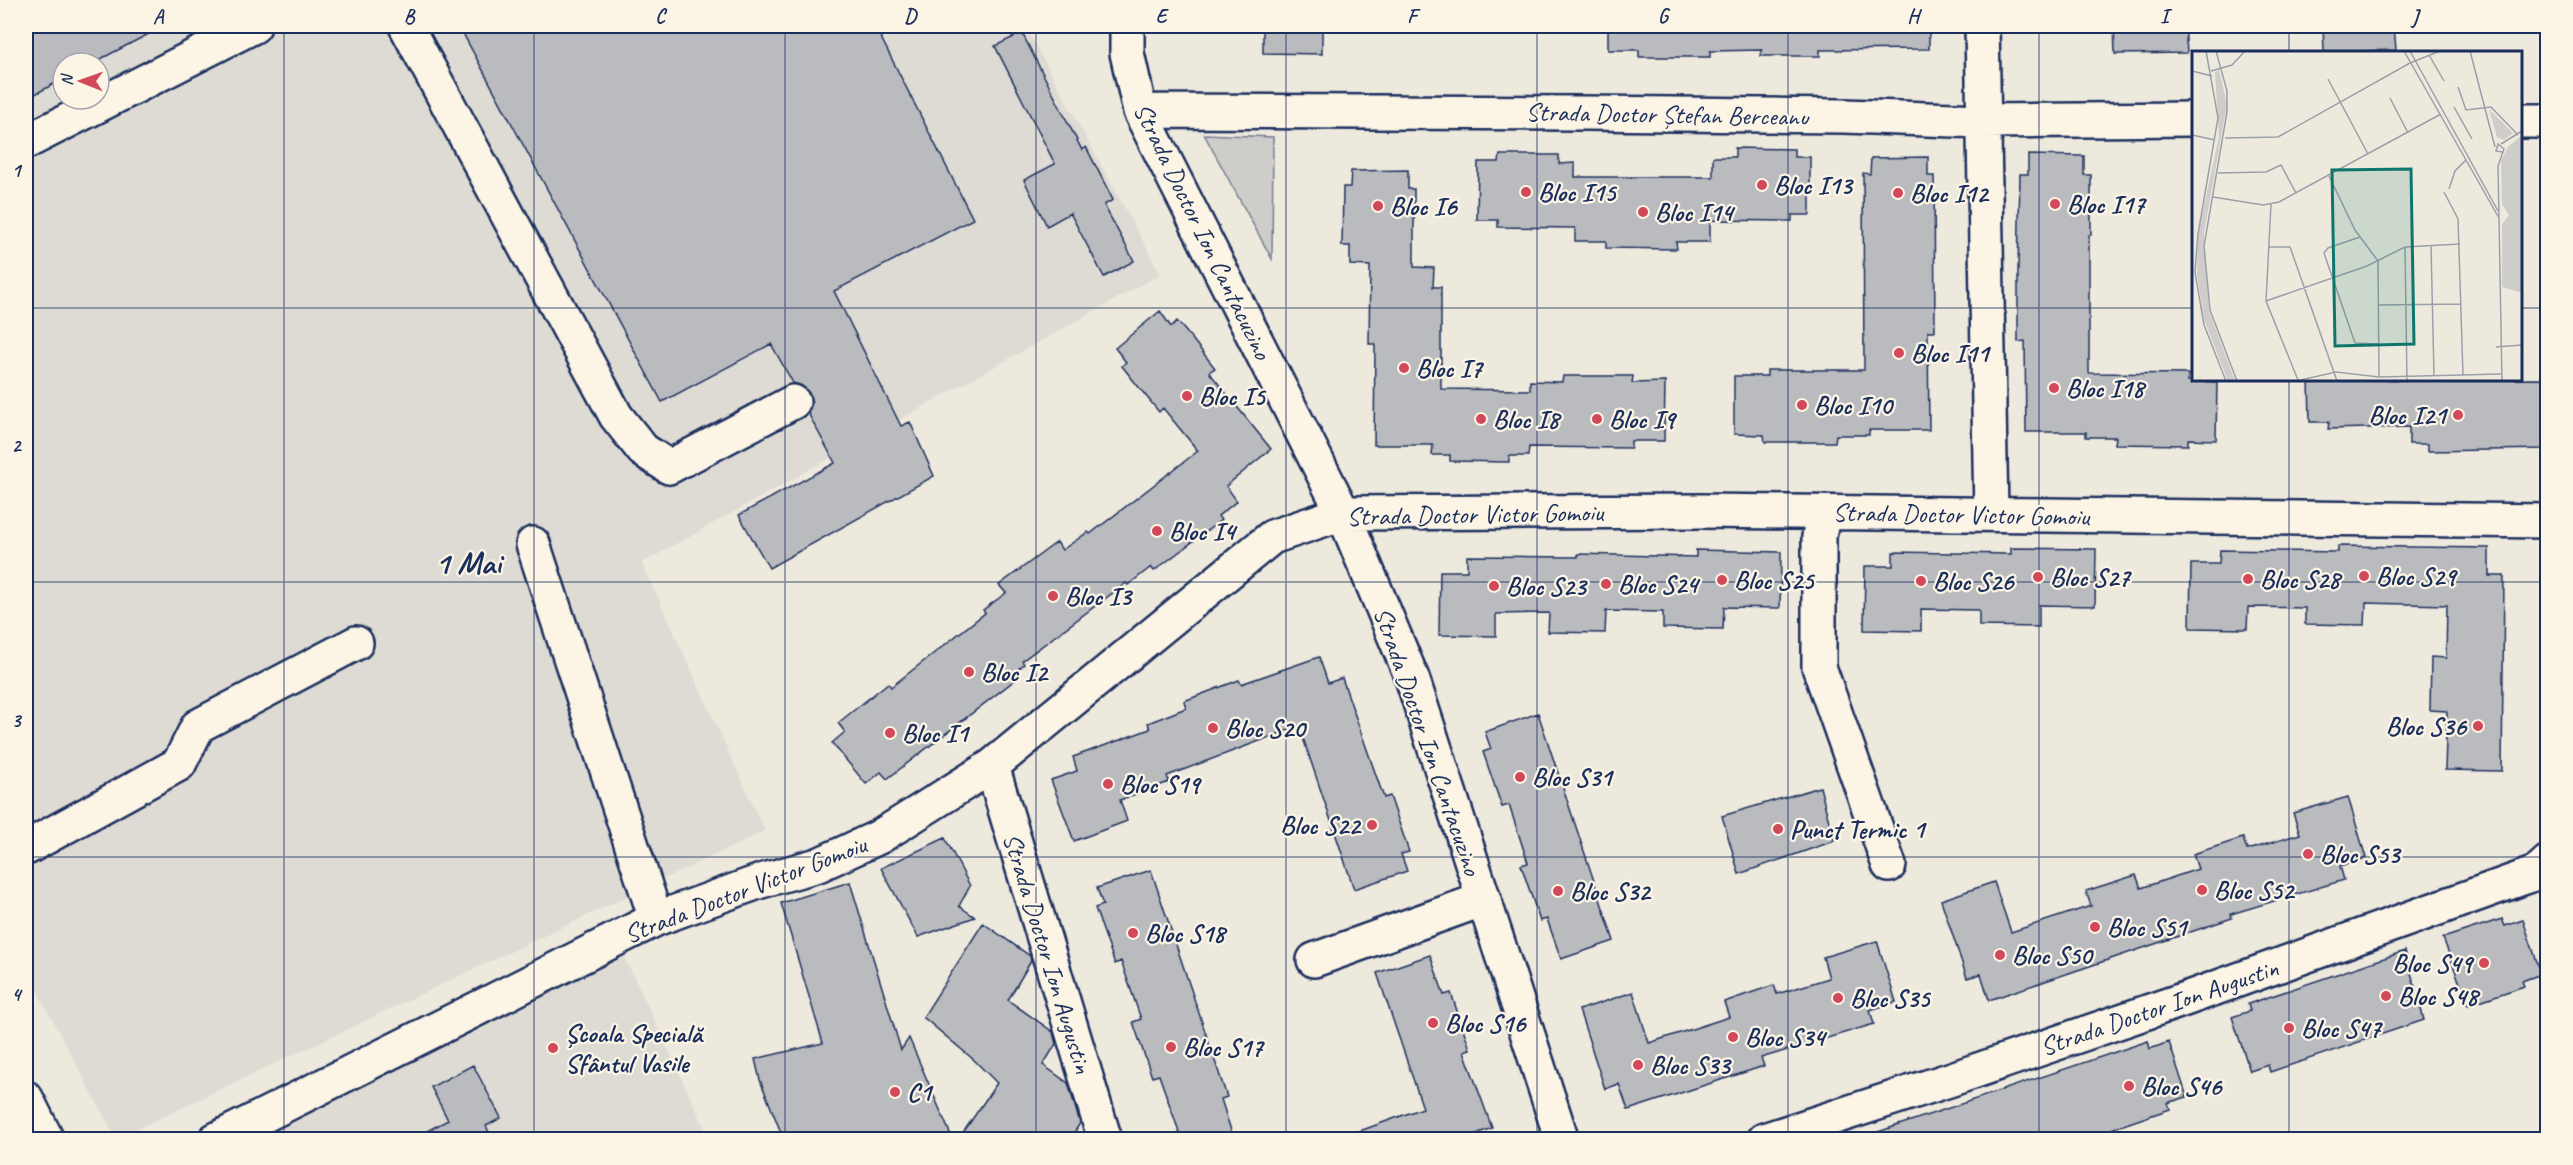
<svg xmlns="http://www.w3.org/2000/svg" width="2573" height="1165" font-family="Caveat,sans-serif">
  <rect width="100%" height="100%" fill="#eee9dd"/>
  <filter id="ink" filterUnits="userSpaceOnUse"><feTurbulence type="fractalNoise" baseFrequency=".0167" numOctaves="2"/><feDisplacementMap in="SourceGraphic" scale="12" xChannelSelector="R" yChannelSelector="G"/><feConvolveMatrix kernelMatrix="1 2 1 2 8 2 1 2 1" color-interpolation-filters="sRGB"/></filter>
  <g filter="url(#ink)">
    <!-- built -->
    <path fill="#dedbd4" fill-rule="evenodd" d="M26 26H1025L1161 274 642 563 765 831 116 1139 26 970ZM63 63H99V99H63Z
      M624 956 710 1139 254 1140Z"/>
    <!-- green -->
    <path fill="#cfcdca" stroke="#757e94" stroke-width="1.5" d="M1204 134 1273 137 1272 259Z"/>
    <!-- building -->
    <path fill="#babbbe" stroke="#1b2f5e" stroke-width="1.5" d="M26 26H164L93 63H63V79L26 99Z
      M459 26H875L973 219 834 291 901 426 910 422 934 476 769 568 739 515 835 463 808 413 812 403 809 393 802 386 793 383 771 344 662 402Z
      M1263 26H1322V54L1263 53Z
      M1608 26H1929V49L1820 50V56H1761L1762 50 1710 51V57H1639V50H1608Z
      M2114 26H2185L2187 53 2115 54Z
      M2323 26H2394L2396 50 2324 52Z
      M1022 33 1082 150 1086 147 1113 200 1104 205 1134 261 1104 277 1070 213 1047 226 1024 180 1055 164 995 46Z
      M1735 148 1794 149V157H1810V215H1792V221L1710 220V242H1676L1677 249 1606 248V241H1575V228L1498 227V220H1477L1478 162H1499L1500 155H1559V164L1575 163V177H1713V157H1735Z
      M2028 155 2084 156V175H2091V235H2089V373L2188 374V381L2217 382 2216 440 2188 439V445L2115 444 2116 437H2086V432H2026L2025 341 2018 342V271L2020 174H2028Z
      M1928 157V176H1934L1935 331H1928L1929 430H1869V435H1836L1835 442H1765L1764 435 1734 434V376H1767V370H1864L1863 173 1870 174 1871 158Z
      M1408 170V189H1414V267L1434 268 1433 287H1441V389L1530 390V381L1562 382 1563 376H1633L1632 383 1665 382 1664 441H1631V448L1529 447 1528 456H1509V462L1450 461V455H1432L1433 445H1374L1375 344H1369L1370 266 1350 265V246H1342L1343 187H1350L1351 171Z
      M1160 311 1171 327 1177 321 1193 340 1215 368 1209 372 1271 449 1226 486 1237 501 1218 516 1221 520 1154 571 1151 567 1128 585 1126 583 1022 661 1024 664 1012 674 1016 679 887 779 881 772 866 784 832 743 845 732 838 723 888 683 891 687 985 613 983 610 1006 593 999 585 1057 542 1062 550 1088 532 1090 534 1198 451 1163 408 1159 412 1137 385 1122 366 1126 362 1115 348Z
      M2547 379V449L2428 451V444H2409V427L2328 429 2329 422H2310L2309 380Z
      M2338 546 2489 548V576H2504L2502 771 2445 770 2447 711 2430 710 2431 657 2446 658 2447 605 2366 603 2365 625 2305 624V608L2248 607 2247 629 2190 628 2191 564H2219L2220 550 2338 552Z
      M2011 548 2096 549 2095 606 2039 605V627L1979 626V610L1921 609V631L1864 630 1865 566H1893V552L2011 554Z
      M1696 550 1781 552 1780 608 1724 607 1723 629 1663 628V612L1606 611 1605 633 1548 632 1549 613 1496 614V636L1439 635 1440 571H1467V556L1578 557V554L1696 557Z
      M1319 657 1328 683 1342 678 1384 798 1390 796 1409 852 1401 854 1407 871 1354 889 1299 726 1167 776 1169 782 1120 800 1127 821 1074 841 1051 780 1077 771 1073 757 1150 729 1148 723 1186 708 1184 701 1239 680 1241 684Z
      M1538 713 1614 941 1561 959 1547 919 1540 921 1521 865 1528 863 1509 805 1502 807 1483 752 1491 749 1485 732Z
      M1820 787 1834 841 1739 874 1722 816Z
      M2348 797 2366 858 2340 866 2344 880 2231 914 2232 918 1989 1000 1981 974 1967 978 1941 900 1994 882 2011 932 2091 906 2086 891 2136 875 2141 888 2198 869 2193 854 2243 838 2247 850 2300 834 2293 813Z
      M945 838 970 886 959 906 975 917 918 937 881 868Z
      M1151 870 1227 1097 1221 1099 1234 1140H1182L1159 1075 1152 1077 1133 1022 1141 1019 1121 961 1115 964 1095 908 1103 905 1097 888Z
      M850 882 901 1050 909 1038 953 1140H784L760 1080 755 1059 823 1043 781 903Z
      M2502 919 2505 926 2523 920 2541 974 2522 981 2524 986 2468 1005 2443 938Z
      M983 923 1030 956 1031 961 1008 1000 1053 1032 1056 1044 1043 1065 1068 1083 1080 1123 1070 1140H958L997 1083 974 1060 923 1017Z
      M1877 941 1896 1002 1870 1010 1874 1024 1761 1058 1764 1066 1628 1110 1619 1084 1605 1089 1579 1010 1633 992 1649 1043 1729 1017 1724 1002 1774 985 1777 994 1829 978 1823 957Z
      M2405 951 2424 1020 2270 1072 2268 1065 2250 1071 2232 1017 2250 1011 2248 1004Z
      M1430 955 1444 995 1451 993 1470 1049 1464 1051 1492 1128 1460 1140H1347L1346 1136 1423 1108 1377 973Z
      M2148 1041 2150 1049 2169 1042 2187 1097 2167 1103 2170 1109 2079 1140H1870L1869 1135Z
      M473 1065 501 1118 486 1126 493 1140H410L448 1120 431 1087Z"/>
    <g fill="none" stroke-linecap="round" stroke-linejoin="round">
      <!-- minor casing -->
      <g stroke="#1b2f5e" stroke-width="38">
        <path id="minor" d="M406 26 616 416 643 450 669 467 793 402
          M1127 26V53L1140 111 1343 513 1412 678 1562 1140
          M1982 26 1991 514
          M1140 111 1585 113 1844 116 1982 121 2194 119
          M2520 121H2548
          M26 142 254 26
          M1823 513 1819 537V667L1889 865
          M533 544 656 919
          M992 766 1105 1140
          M26 848 179 764 198 726 356 643
          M1314 960 1484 899
          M26 1098 47 1140
          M215 1140 656 919 761 881 818 865 879 837 992 766 1272 537 1343 513 1701 511 2548 521
          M1764 1140 1952 1079 2185 999 2536 873 2548 862"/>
      </g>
      <!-- minor -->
      <use href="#minor" stroke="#fcf5e5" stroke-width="33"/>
    </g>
  </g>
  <!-- grid -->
  <path fill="none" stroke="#1b2f5e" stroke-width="1.5" stroke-opacity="0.55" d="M284 26V1140M534 26V1140M785 26V1140M1036 26V1140M1286 26V1140M1537 26V1140M1788 26V1140M2039 26V1140M2289 26V52M26 308H2194M2520 308H2548M2289 380V1140M26 582H2548M26 857H2548"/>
  <!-- markers -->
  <g fill="#d1495b" stroke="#fcf5e5" stroke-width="2">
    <circle cx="1762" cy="185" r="6"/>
    <circle cx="1526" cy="192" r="6"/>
    <circle cx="1898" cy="193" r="6"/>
    <circle cx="2055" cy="204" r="6"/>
    <circle cx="1378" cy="206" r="6"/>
    <circle cx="1643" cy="212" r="6"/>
    <circle cx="1899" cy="353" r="6"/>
    <circle cx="1404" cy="368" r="6"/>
    <circle cx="2054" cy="388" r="6"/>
    <circle cx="1187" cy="396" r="6"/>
    <circle cx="1802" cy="405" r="6"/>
    <circle cx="2458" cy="415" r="6"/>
    <circle cx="1481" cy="419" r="6"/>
    <circle cx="1597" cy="419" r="6"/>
    <circle cx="1157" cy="531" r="6"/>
    <circle cx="2364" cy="576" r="6"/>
    <circle cx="2038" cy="577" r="6"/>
    <circle cx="2248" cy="579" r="6"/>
    <circle cx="1722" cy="580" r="6"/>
    <circle cx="1921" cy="581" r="6"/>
    <circle cx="1606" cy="584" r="6"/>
    <circle cx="1494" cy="586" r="6"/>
    <circle cx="1053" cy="596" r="6"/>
    <circle cx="969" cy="672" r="6"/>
    <circle cx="2478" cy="726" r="6"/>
    <circle cx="1213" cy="728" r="6"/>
    <circle cx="890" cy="733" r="6"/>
    <circle cx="1520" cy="777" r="6"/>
    <circle cx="1108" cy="784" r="6"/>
    <circle cx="1372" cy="825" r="6"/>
    <circle cx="1778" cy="829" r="6"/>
    <circle cx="2308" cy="854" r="6"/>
    <circle cx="2202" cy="890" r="6"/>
    <circle cx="1558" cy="891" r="6"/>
    <circle cx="2095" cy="927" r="6"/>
    <circle cx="1133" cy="933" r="6"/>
    <circle cx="2000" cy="955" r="6"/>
    <circle cx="2484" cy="963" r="6"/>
    <circle cx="2386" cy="996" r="6"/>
    <circle cx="1838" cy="998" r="6"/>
    <circle cx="1433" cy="1023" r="6"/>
    <circle cx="2289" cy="1028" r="6"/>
    <circle cx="1733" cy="1037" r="6"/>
    <circle cx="1171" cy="1047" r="6"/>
    <circle cx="553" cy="1048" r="6"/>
    <circle cx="1638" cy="1065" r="6"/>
    <circle cx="2129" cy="1086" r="6"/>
    <circle cx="895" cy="1092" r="6"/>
  </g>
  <g text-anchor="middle" stroke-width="4.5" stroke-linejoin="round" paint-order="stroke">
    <!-- street labels -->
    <g font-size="26" fill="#1b2f5e" stroke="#fcf5e5">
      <text transform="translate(1667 114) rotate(1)" y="9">Strada Doctor Ștefan Berceanu</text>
      <text transform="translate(1203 231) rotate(64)" y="9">Strada Doctor Ion Cantacuzino</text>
      <text transform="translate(1475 514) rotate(-1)" y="9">Strada Doctor Victor Gomoiu</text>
      <text transform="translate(1961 514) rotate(1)" y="9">Strada Doctor Victor Gomoiu</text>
      <text transform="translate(1428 741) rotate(71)" y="9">Strada Doctor Ion Cantacuzino</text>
      <text transform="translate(745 889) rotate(-21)" y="9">Strada Doctor Victor Gomoiu</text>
      <text transform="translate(1048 953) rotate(73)" y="9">Strada Doctor Ion Augustin</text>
      <text transform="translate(2159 1007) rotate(-19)" y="9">Strada Doctor Ion Augustin</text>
    </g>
    <!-- poi labels -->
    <g font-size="26" font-weight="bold" fill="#1b2f5e" stroke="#fcf5e5" text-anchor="start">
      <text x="1774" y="194">Bloc I13</text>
      <text x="1538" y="201">Bloc I15</text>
      <text x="1910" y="202">Bloc I12</text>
      <text x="2067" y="213">Bloc I17</text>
      <text x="1390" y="215">Bloc I6</text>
      <text x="1655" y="221">Bloc I14</text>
      <text x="1911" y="362">Bloc I11</text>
      <text x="1416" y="377">Bloc I7</text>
      <text x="2066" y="397">Bloc I18</text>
      <text x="1199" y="405">Bloc I5</text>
      <text x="1814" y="414">Bloc I10</text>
      <text x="2446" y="424" text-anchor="end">Bloc I21</text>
      <text x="1493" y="428">Bloc I8</text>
      <text x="1609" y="428">Bloc I9</text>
      <text x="1169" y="540">Bloc I4</text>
      <text x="2376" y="585">Bloc S29</text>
      <text x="2050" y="586">Bloc S27</text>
      <text x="2260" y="588">Bloc S28</text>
      <text x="1734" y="589">Bloc S25</text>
      <text x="1933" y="590">Bloc S26</text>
      <text x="1618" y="593">Bloc S24</text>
      <text x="1506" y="595">Bloc S23</text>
      <text x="1065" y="605">Bloc I3</text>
      <text x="981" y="681">Bloc I2</text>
      <text x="2466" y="735" text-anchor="end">Bloc S36</text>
      <text x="1225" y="737">Bloc S20</text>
      <text x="902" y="742">Bloc I1</text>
      <text x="1532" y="786">Bloc S31</text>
      <text x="1120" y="793">Bloc S19</text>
      <text x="1360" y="834" text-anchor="end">Bloc S22</text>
      <text x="1790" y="838">Punct Termic 1</text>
      <text x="2320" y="863">Bloc S53</text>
      <text x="2214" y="899">Bloc S52</text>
      <text x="1570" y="900">Bloc S32</text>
      <text x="2107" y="936">Bloc S51</text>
      <text x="1145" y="942">Bloc S18</text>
      <text x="2012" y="964">Bloc S50</text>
      <text x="2472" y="972" text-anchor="end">Bloc S49</text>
      <text x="2398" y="1005">Bloc S48</text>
      <text x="1850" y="1007">Bloc S35</text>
      <text x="1445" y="1032">Bloc S16</text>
      <text x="2301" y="1037">Bloc S47</text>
      <text x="565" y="1042">Școala Specială<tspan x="565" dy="30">Sfântul Vasile</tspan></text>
      <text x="1745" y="1046">Bloc S34</text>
      <text x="1183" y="1056">Bloc S17</text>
      <text x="1650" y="1074">Bloc S33</text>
      <text x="2141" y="1095">Bloc S46</text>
      <text x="907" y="1101">C1</text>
    </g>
    <!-- district labels -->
    <g font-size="32" font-weight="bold" fill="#1b2f5e" stroke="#fcf5e5">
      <text x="468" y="573">1 Mai</text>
    </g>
  </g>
  <!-- overview -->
  <g transform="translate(2192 51)">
    <rect width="330" height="330" fill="#eee9dd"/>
    <path d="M27 19 35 53 12 182 17 260 43 330H36L12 269 5 223 6 183 27 85 23 21ZM297 58 321 82 312 89 305 86ZM330 84V242L310 236V173L317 164 310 153 309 110 316 96Z" fill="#cfcdca"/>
    <path fill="none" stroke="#9a9faa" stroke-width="1.5" d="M14 0 26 67 6 183 3 221 12 274 34 330M24 0 35 40V61L12 195 18 259 45 330M212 0 307 167M218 0 306 160M278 0 303 96M237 4 252 30M0 20 20 25M19 20 40 14 53 0M136 28 176 103M266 36 274 59 299 56 326 84M198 47 216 82M262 56 280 88M0 84 23 89M33 87 86 86 218 12 248 0M309 93 330 80M26 122 74 121 89 114 104 142M137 125 163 179 186 210 187 326M257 138 263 120 274 109M252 141 266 168 271 324M21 146 71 154 87 151 249 63M79 153 74 250 106 329M168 186 136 197 132 202 163 292 187 293M239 194 242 324M77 196H98L145 330M213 196 215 330M74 250 175 215 213 196 268 193M187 254 269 253M304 296 330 294M104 330 144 321 187 326 309 323M310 330 306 115 312 98 306 93 304 100 310 101"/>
    <path fill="#0f766e" fill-opacity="0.15" stroke="#0f766e" stroke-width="3" d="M219 118 222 293 143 295 140 119Z"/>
    <rect width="330" height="330" fill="none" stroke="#1b2f5e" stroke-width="3"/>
  </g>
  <!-- margin -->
  <rect width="2573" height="1165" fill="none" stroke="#fcf5e5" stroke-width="66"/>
  <!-- north arrow -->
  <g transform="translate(81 81) rotate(271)"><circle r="28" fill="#fcf5e5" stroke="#a2a6af" stroke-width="1.5"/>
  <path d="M0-4.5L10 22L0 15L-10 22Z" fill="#d1495b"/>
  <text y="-9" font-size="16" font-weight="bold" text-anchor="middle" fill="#1b2f5e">N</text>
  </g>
  <rect x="33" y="33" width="2507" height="1099" fill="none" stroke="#1b2f5e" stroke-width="2"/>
  <g font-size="20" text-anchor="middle" font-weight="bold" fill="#1b2f5e">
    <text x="158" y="23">A</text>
    <text x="409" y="23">B</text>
    <text x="660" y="23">C</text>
    <text x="910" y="23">D</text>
    <text x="1161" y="23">E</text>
    <text x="1412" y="23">F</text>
    <text x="1663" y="23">G</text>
    <text x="1913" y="23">H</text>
    <text x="2164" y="23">I</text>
    <text x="2415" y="23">J</text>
    <text x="16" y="177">1</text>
    <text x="16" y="452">2</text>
    <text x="16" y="727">3</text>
    <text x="16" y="1001">4</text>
  </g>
</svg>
